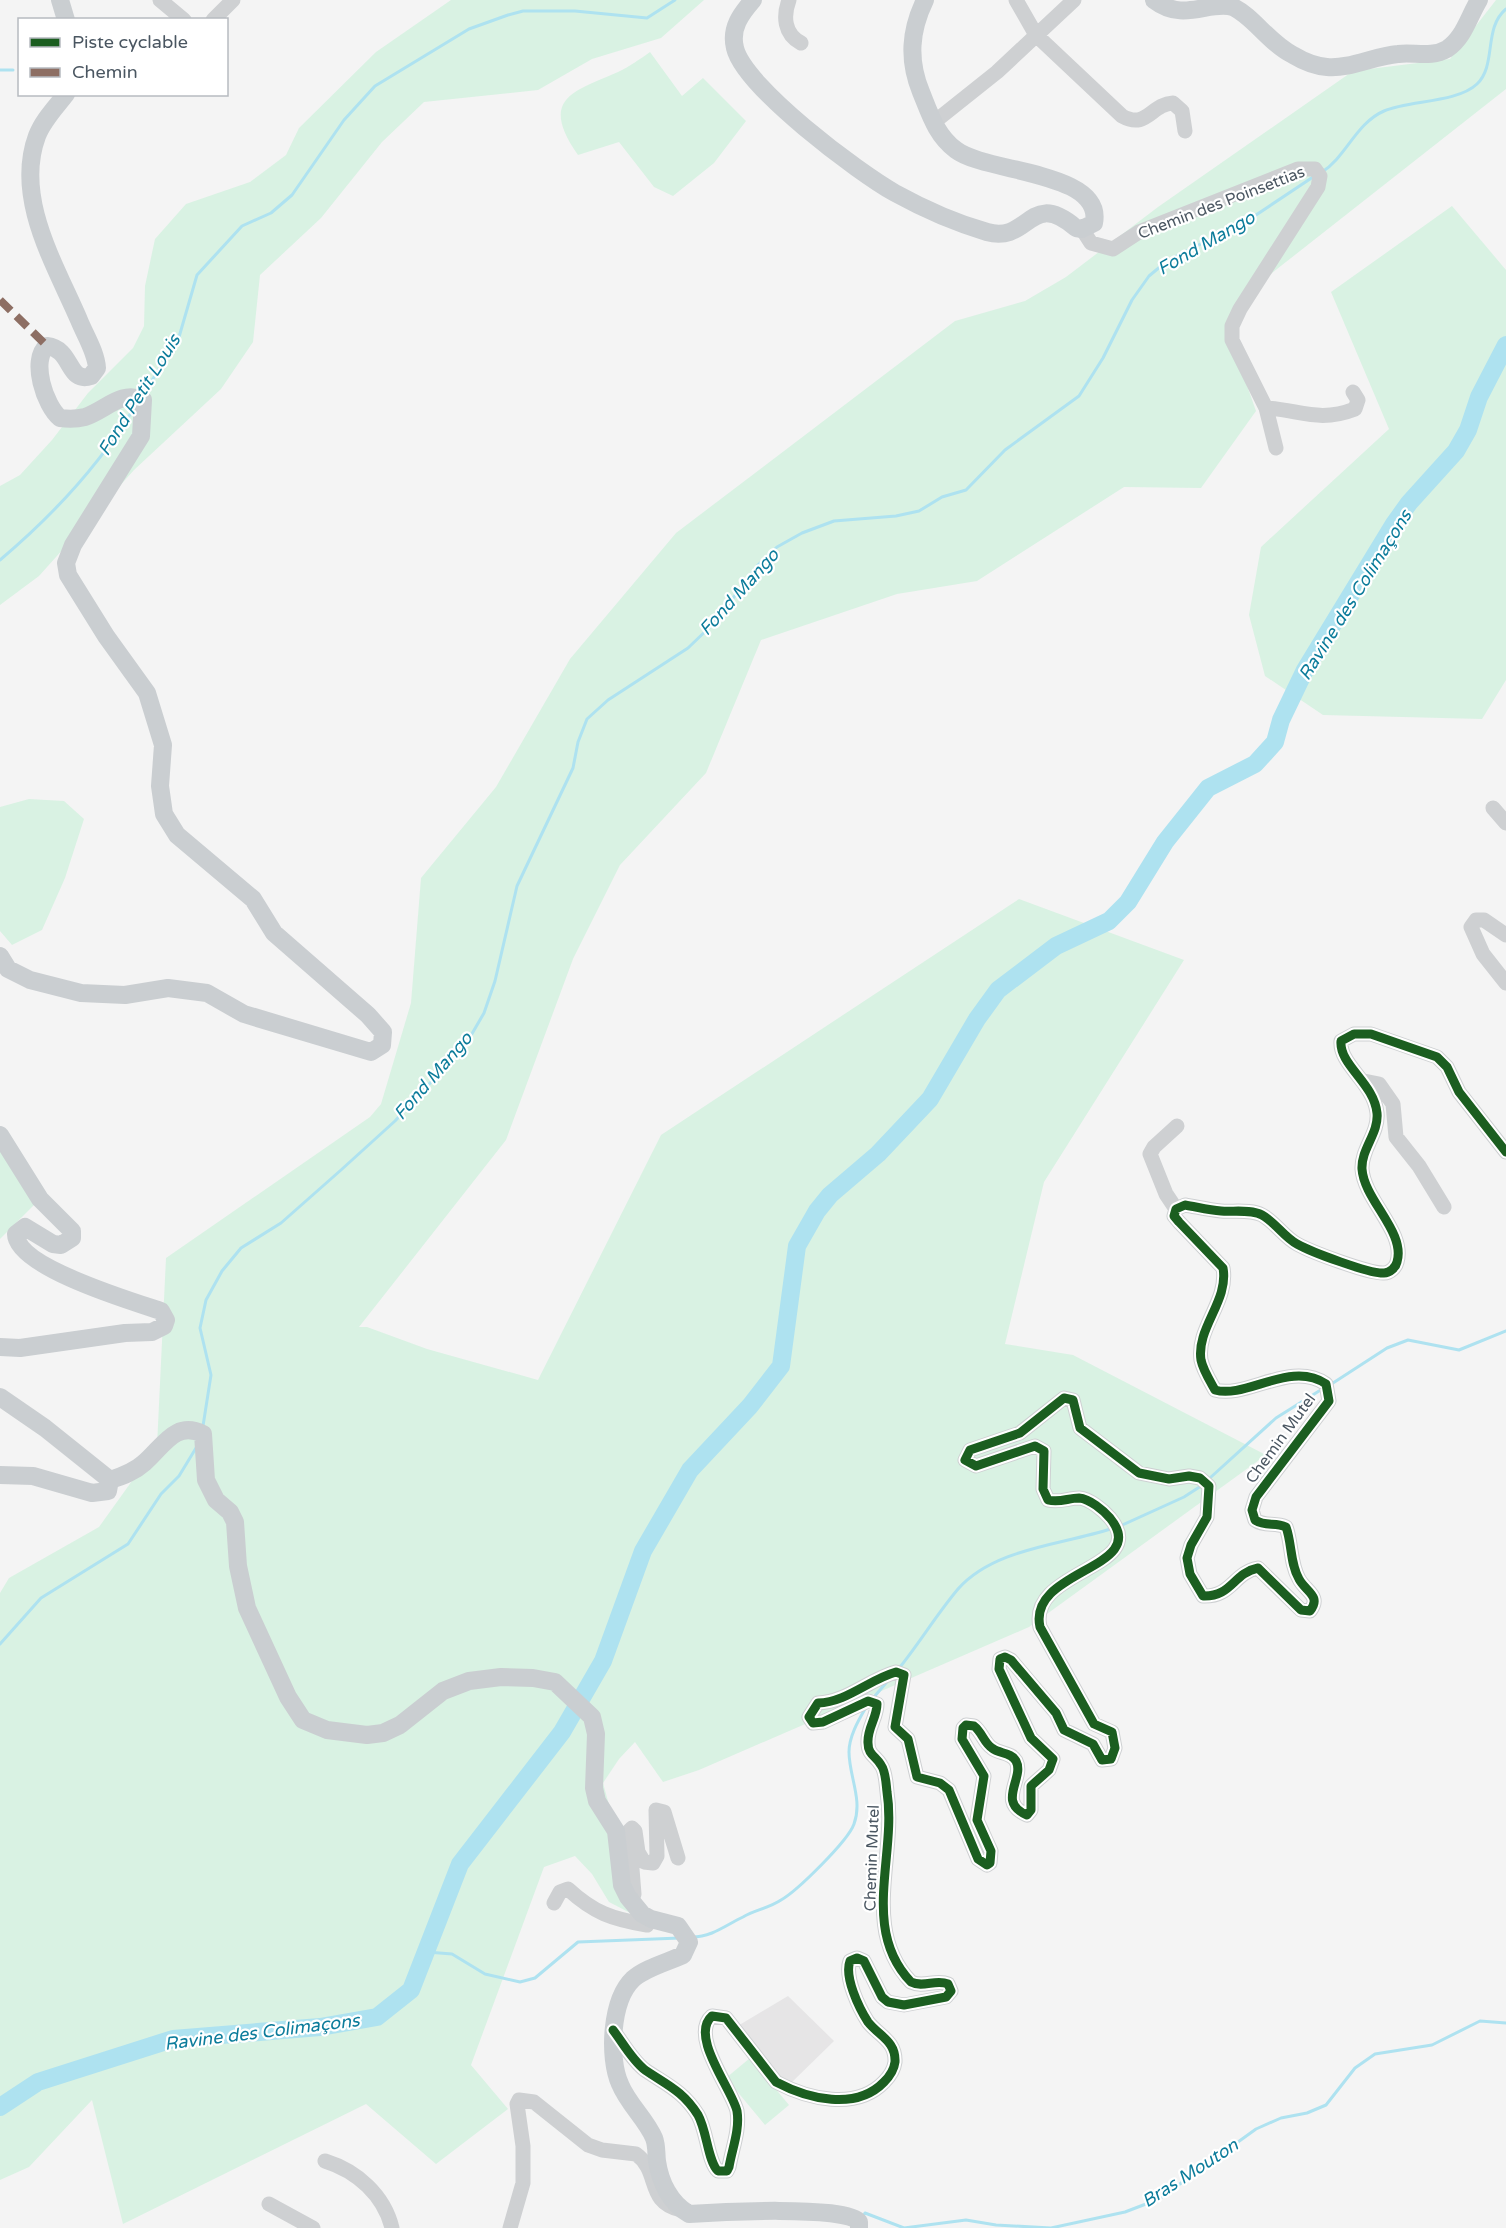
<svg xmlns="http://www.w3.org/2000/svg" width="1506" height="2228" font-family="'Varela Round',sans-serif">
  <rect width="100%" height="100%" fill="#f4f4f4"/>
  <!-- education -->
  <path fill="#e6e5e6" d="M788 1996 834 2041 788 2086 736 2027Z"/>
  <!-- green -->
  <path fill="#d9f2e3" d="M451 0H704L661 38 592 59 538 90 424 102 382 142 321 218 260 275 253 342 221 389 134 470 39 576 0 605V486L20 475 52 440 88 393 133 348 144 326 145 286 155 239 186 204 250 182 286 155 299 128 376 52Z
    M1496 0H1506V89L1258 284 1232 343 1256 411 1201 488 1124 487 977 581 897 594 761 640 706 773 620 865 573 959 506 1140 359 1327H367L427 1349 538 1380 661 1135 1019 899 1184 960 1044 1182 1005 1344 1073 1355 1266 1455 1029 1627 699 1770 663 1782 635 1742 619 1759 603 1783 640 1918 609 1902 592 1874 575 1856 544 1867 471 2065 508 2109 436 2164 366 2104 123 2224 92 2100 29 2167 0 2180V1593L9 1578 99 1527 157 1446 166 1258 370 1117 381 1104 411 1003 421 878 496 787 570 659 676 533 955 321 1025 301 1066 277 1158 207 1353 71 1450 59Z
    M650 52 682 96 703 78 746 121 714 163 673 196 654 187 619 142 578 155C539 99 572 92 618 72 629 67 640 59 650 52Z
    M1452 206 1506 270V680L1482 719 1323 715 1265 676 1249 615 1261 547 1389 429 1331 292Z
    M29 799 64 801 84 819 65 878 42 930 12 945 0 931V807Z
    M0 1135 40 1199 0 1239Z
    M750 2058 789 2105 765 2125 726 2078Z"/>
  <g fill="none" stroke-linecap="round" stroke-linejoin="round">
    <!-- stream -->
    <path stroke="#aee2f0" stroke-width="3" d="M0 70H13
      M1322 172C1346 157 1356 123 1384 111 1409 100 1457 103 1477 84 1497 65 1483 28 1506 9
      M143 395 179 337 197 275 242 226 271 213 292 195 344 120 375 86 469 29 508 15 523 11H575L647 18 675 0
      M0 560C52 516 99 466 134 408
      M1333 1383 1387 1348 1408 1340 1459 1350 1506 1331
      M203 1426 211 1375 200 1328 206 1300 222 1271 241 1248 281 1223 341 1170 395 1121 466 1044 484 1013 495 981 517 886 573 768 578 742 587 719 608 700 688 648 715 622 758 565 777 547 802 533 834 521 896 516 919 511 942 497 966 490 1005 450 1079 396 1103 358 1132 300 1149 276 1167 261 1250 219 1313 177
      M1211 1477 1276 1418 1319 1391
      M1120 1526 1184 1497 1201 1486
      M0 1644 41 1598 128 1544 161 1494 179 1476 196 1448
      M900 1667C920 1642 937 1614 958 1589 994 1548 1062 1545 1110 1529
      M874 1697 886 1683
      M692 1937C712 1937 726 1925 743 1917 755 1910 769 1908 781 1900 797 1891 848 1841 854 1824 863 1800 849 1776 849 1752 849 1737 858 1721 865 1709
      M427 1952 452 1954 485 1974 520 1982 535 1978 578 1942 680 1938
      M863 2216 865 2213 904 2228 966 2220 996 2225 1051 2228 1125 2212 1159 2199 1256 2129 1281 2118 1307 2113 1326 2105 1355 2068 1375 2054 1432 2045 1480 2021 1506 2023"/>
    <!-- river -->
    <path stroke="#aee2f0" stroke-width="18" d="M0 2107 38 2082 173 2039 320 2027 377 2017 411 1990 460 1864 562 1732 603 1661 643 1551 690 1470 750 1406 781 1366 797 1246 817 1211 830 1195 878 1154 930 1099 977 1019 998 990 1056 946 1109 921 1128 902 1165 842 1208 788 1255 764 1275 742 1281 720 1305 670 1394 524 1409 503 1456 451 1468 430 1479 397 1506 345"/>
    <!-- minor -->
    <path stroke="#ced0d2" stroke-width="15" d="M160 0 184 20
      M789 0C783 16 784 34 801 43
      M1016 0 1036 35 1122 116C1147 130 1151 104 1173 103L1182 111 1185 131
      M213 20 233 0
      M933 123 997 72 1074 0
      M1082 229 1091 243 1113 249 1139 232 1298 169H1315L1320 176 1318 187 1240 309 1232 326V340L1266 408C1300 410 1319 423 1355 409L1358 400 1353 392
      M1266 408 1276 448
      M1493 808 1506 823
      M1506 935 1484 920H1476L1471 927 1483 954 1506 983
      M1364 1081 1379 1084 1393 1104 1396 1137 1419 1166 1444 1207
      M1176 1209 1166 1194 1150 1154 1154 1147 1177 1126
      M628 1897 634 1894 629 1831 632 1828 635 1831 638 1852 644 1862 653 1863 657 1856 656 1810 664 1812 678 1858
      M554 1903 560 1892 568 1889C594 1913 612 1919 647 1925L651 1919
      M613 2030C623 2043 632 2060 645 2070 667 2085 683 2091 698 2115 707 2131 708 2162 718 2171H727L729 2167C732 2149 740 2130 737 2111 732 2089 689 2036 712 2016L726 2018 776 2082C808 2099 856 2111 884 2082 889 2077 894 2070 895 2062 896 2041 879 2036 868 2022 859 2008 844 1977 850 1961L857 1958 864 1961 882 1997 888 2002 904 2005 946 1997 951 1991 948 1984C936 1979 923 1988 911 1982 860 1929 897 1855 887 1792 886 1784 886 1772 881 1765 876 1756 868 1755 868 1743 867 1728 877 1718 877 1704L868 1701 823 1722 813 1723 809 1717 818 1703C847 1702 868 1680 896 1672L904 1675 895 1727 908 1739 917 1777 940 1783 949 1790 978 1859 987 1865 990 1863 991 1851 977 1820 984 1776 962 1739 963 1728 966 1725 974 1726C982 1732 984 1743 992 1748 999 1754 1011 1752 1016 1761 1025 1778 996 1802 1027 1815L1031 1810V1786L1049 1770 1053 1759 1031 1738 999 1669 1000 1659 1005 1657 1011 1660 1056 1713 1064 1730 1093 1744 1102 1760 1111 1759 1115 1748 1112 1732 1094 1724 1040 1627C1027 1569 1152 1569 1110 1518 1103 1510 1090 1499 1079 1498 1068 1498 1060 1503 1048 1500L1043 1489 1044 1451 1035 1446 976 1466 965 1460 970 1450 1020 1433 1064 1398 1073 1400 1080 1428 1139 1473 1169 1479 1189 1476 1200 1478 1209 1486 1207 1517 1191 1545 1187 1558 1190 1574 1203 1596C1232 1597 1233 1573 1258 1568L1301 1610 1310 1611C1322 1596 1305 1591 1299 1579 1290 1564 1292 1543 1286 1527 1275 1522 1265 1527 1255 1520L1252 1510 1256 1497 1329 1401 1326 1384C1291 1360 1246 1399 1215 1390 1210 1381 1203 1370 1201 1360 1196 1328 1229 1301 1223 1268L1179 1222 1174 1216 1176 1209 1185 1205C1197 1207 1209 1210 1221 1211 1233 1212 1251 1209 1262 1215 1275 1222 1284 1237 1297 1244 1311 1252 1370 1274 1384 1273 1390 1273 1396 1267 1397 1262 1406 1232 1364 1200 1362 1169 1361 1149 1379 1133 1377 1113 1374 1083 1339 1065 1341 1041L1354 1034H1371L1437 1057 1447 1067 1459 1092 1506 1152
      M325 2161C357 2171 384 2195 392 2228
      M269 2204 313 2228
      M510 2228 523 2183V2146L517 2104 519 2100 534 2102 588 2145 602 2150 636 2154C661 2172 645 2202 681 2210"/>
    <!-- major -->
    <path stroke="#caced1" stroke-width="18" d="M60 0 66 20
      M753 0C741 14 730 28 735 48 744 87 859 173 895 193 924 209 956 223 987 232 1030 244 1029 188 1076 228L1082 229 1094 223C1104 171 986 173 956 150 936 135 930 114 921 92 908 60 910 31 925 0
      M1154 0C1184 23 1209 0 1233 7 1253 16 1269 43 1293 55 1303 61 1314 66 1327 67 1350 69 1374 56 1398 54 1415 52 1431 58 1447 49 1464 38 1469 16 1479 0
      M0 956 8 969 30 980 81 993 125 995 168 988 207 993 244 1014 371 1052 382 1045 383 1032 368 1015 274 933 253 899 177 835 164 814 160 786 163 745 147 693 106 636 68 575 66 563 73 545 141 436 143 400C121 390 106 410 85 417 77 419 68 419 60 418 45 406 30 360 47 346 73 349 67 384 91 376L97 368C96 352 85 335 79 320 55 264 14 198 37 136 43 120 56 107 66 94
      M0 1135 40 1199 72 1231V1238L61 1245 53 1244 25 1227 16 1234C16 1267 134 1302 161 1311L166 1320 164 1326 152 1332 125 1333 20 1348 0 1347
      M0 1397 45 1428 110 1480
      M0 1475 33 1476 92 1493 108 1491 110 1480
      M110 1480C123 1476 134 1472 144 1463 163 1447 175 1420 203 1434L206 1480 216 1500 230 1512 235 1522 238 1566 247 1608 288 1697 303 1720 327 1730 367 1735 383 1733 400 1725 443 1691 469 1681 501 1677 533 1678 555 1682 592 1717 596 1734 594 1788 597 1801 616 1831 622 1885 628 1897 642 1914 651 1919 678 1926 689 1942 683 1955C668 1962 645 1968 633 1979 611 2000 608 2057 620 2084 628 2104 646 2119 654 2138 657 2146 656 2153 657 2161 660 2182 670 2203 689 2214 716 2212 846 2205 859 2222V2228"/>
    <!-- quiet -->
    <path stroke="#8d6e63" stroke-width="8" stroke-dasharray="15 8" stroke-linecap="butt" d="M0 300 47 346"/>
    <!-- cycleway casing -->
    <g stroke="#fff" stroke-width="13">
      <path id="cycleway" d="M613 2030C623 2043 632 2060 645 2070 667 2085 683 2091 698 2115 707 2131 708 2162 718 2171H727L729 2167C732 2149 740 2130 737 2111 732 2089 689 2036 712 2016L726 2018 776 2082C808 2099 856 2111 884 2082 889 2077 894 2070 895 2062 896 2041 879 2036 868 2022 859 2008 844 1977 850 1961L857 1958 864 1961 882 1997 888 2002 904 2005 946 1997 951 1991 948 1984C936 1979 923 1988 911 1982 860 1929 897 1855 887 1792 886 1784 886 1772 881 1765 876 1756 868 1755 868 1743 867 1728 877 1718 877 1704L868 1701 823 1722 813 1723 809 1717 818 1703C847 1702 868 1680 896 1672L904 1675 895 1727 908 1739 917 1777 940 1783 949 1790 978 1859 987 1865 990 1863 991 1851 977 1820 984 1776 962 1739 963 1728 966 1725 974 1726C982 1732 984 1743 992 1748 999 1754 1011 1752 1016 1761 1025 1778 996 1802 1027 1815L1031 1810V1786L1049 1770 1053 1759 1031 1738 999 1669 1000 1659 1005 1657 1011 1660 1056 1713 1064 1730 1093 1744 1102 1760 1111 1759 1115 1748 1112 1732 1094 1724 1040 1627C1027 1569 1152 1569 1110 1518 1103 1510 1090 1499 1079 1498 1068 1498 1060 1503 1048 1500L1043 1489 1044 1451 1035 1446 976 1466 965 1460 970 1450 1020 1433 1064 1398 1073 1400 1080 1428 1139 1473 1169 1479 1189 1476 1200 1478 1209 1486 1207 1517 1191 1545 1187 1558 1190 1574 1203 1596C1232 1597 1233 1573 1258 1568L1301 1610 1310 1611C1322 1596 1305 1591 1299 1579 1290 1564 1292 1543 1286 1527 1275 1522 1265 1527 1255 1520L1252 1510 1256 1497 1329 1401 1326 1384C1291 1360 1246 1399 1215 1390 1210 1381 1203 1370 1201 1360 1196 1328 1229 1301 1223 1268L1179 1222 1174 1216 1176 1209 1185 1205C1197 1207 1209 1210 1221 1211 1233 1212 1251 1209 1262 1215 1275 1222 1284 1237 1297 1244 1311 1252 1370 1274 1384 1273 1390 1273 1396 1267 1397 1262 1406 1232 1364 1200 1362 1169 1361 1149 1379 1133 1377 1113 1374 1083 1339 1065 1341 1041L1354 1034H1371L1437 1057 1447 1067 1459 1092 1506 1152"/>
    </g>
    <!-- cycleway -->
    <use href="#cycleway" stroke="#1b5e20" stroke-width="9"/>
  </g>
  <g text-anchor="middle" stroke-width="4.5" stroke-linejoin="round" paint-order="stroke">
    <!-- street labels -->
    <g font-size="16" fill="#4a5661" stroke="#fff">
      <text transform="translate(1221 202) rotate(-21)" y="6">Chemin des Poinsettias</text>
      <text transform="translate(1280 1438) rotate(-54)" y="6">Chemin Mutel</text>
      <text transform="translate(871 1858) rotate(-88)" y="6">Chemin Mutel</text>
    </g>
    <!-- water labels -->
    <g font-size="18" font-style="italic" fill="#0c7c9b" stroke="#fff">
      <text transform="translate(1206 243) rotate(-30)" y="6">Fond Mango</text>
      <text transform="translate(139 395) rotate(-58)" y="6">Fond Petit Louis</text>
      <text transform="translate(739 592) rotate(-48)" y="6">Fond Mango</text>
      <text transform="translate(1355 595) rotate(-58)" y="6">Ravine des Colimaçons</text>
      <text transform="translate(433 1076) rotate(-49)" y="6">Fond Mango</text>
      <text transform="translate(262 2032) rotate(-7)" y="6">Ravine des Colimaçons</text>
      <text transform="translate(1190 2173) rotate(-33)" y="6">Bras Mouton</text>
    </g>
  </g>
  <!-- legend -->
  <rect x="18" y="18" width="210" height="78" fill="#ffffff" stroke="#b7bbc0" stroke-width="1.5"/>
  <rect x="30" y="38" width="30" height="9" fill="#1b5e20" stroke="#b7bbc0" stroke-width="1.5"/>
  <text x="72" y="48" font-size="18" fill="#4a5661">Piste cyclable</text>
  <rect x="30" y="68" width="30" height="9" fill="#8d6e63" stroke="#b7bbc0" stroke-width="1.5"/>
  <text x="72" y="78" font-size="18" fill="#4a5661">Chemin</text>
</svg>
